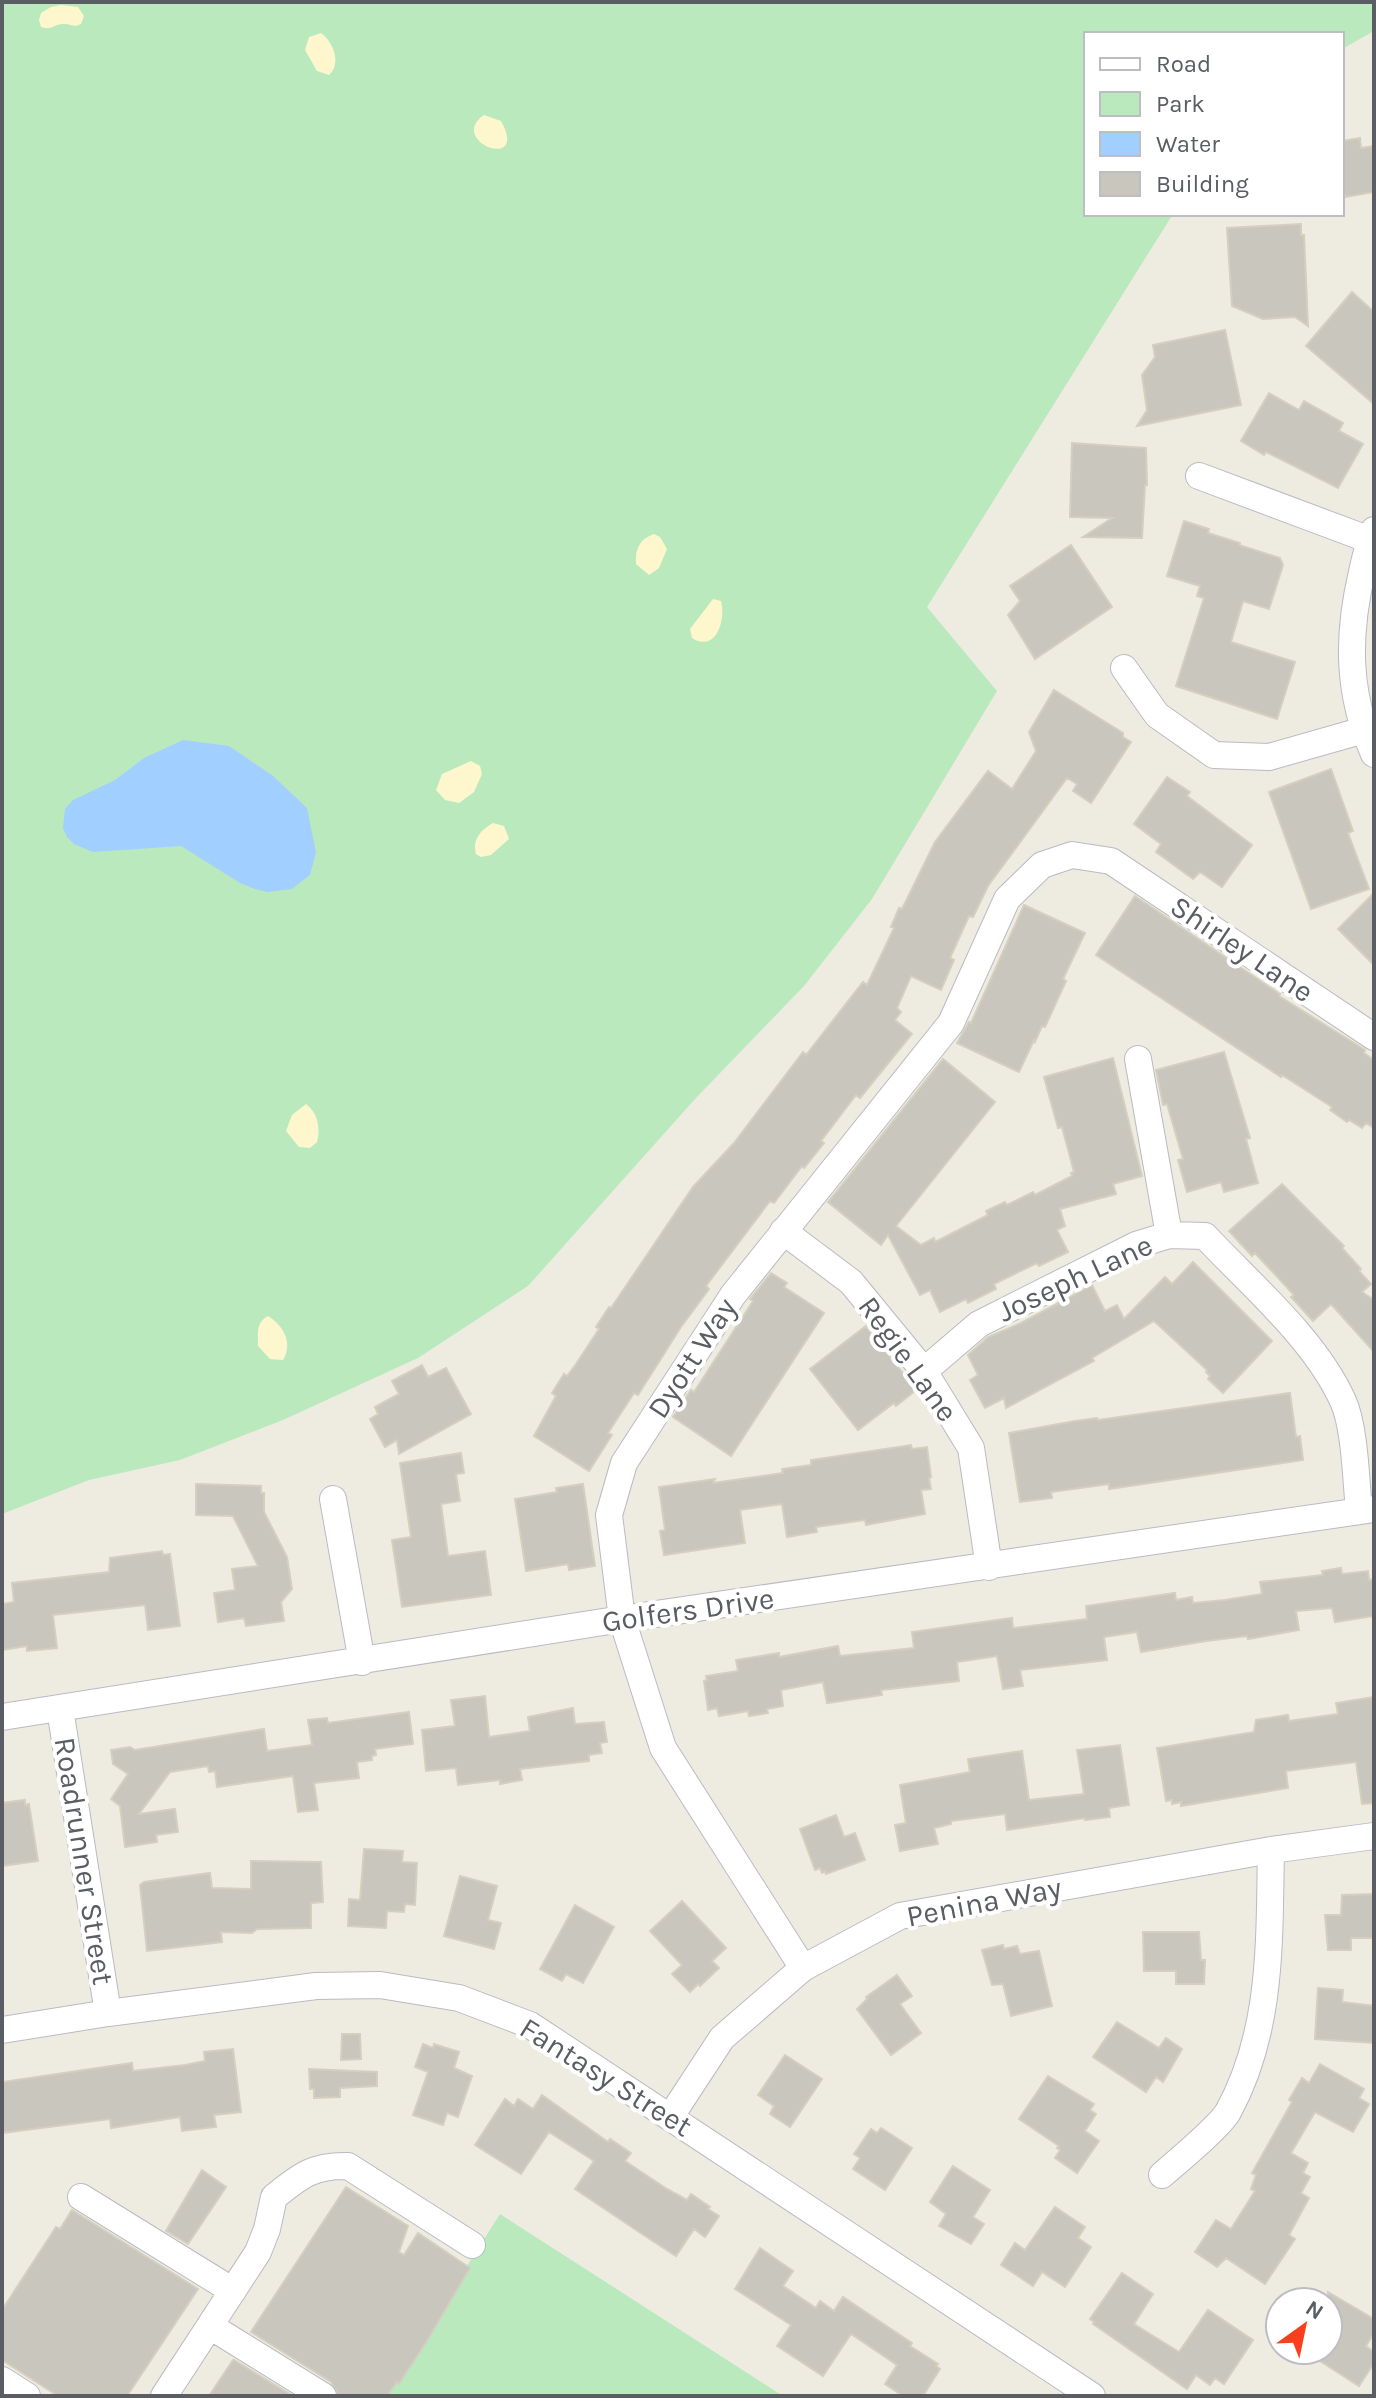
<svg xmlns="http://www.w3.org/2000/svg" width="1376" height="2398" font-family="Karla,sans-serif">
  <rect width="100%" height="100%" fill="#eeece1"/>
  <!-- green -->
  <path fill="#bbe9be" d="M2 2H1374V31L1342 49V34H1086V214H1173L927 607 997 691 872 899 804 986 695 1099 528 1286 418 1358 283 1420 180 1460 89 1480 2 1514Z
    M500 2214 783 2396H384Z"/>
  <!-- sand -->
  <path fill="#fef6cd" d="M61 5 78 7 84 16 81 24C73 28 72 24 64 24 55 23 52 31 41 27L39 20 41 13 51 7Z
    M321 33C333 41 342 64 329 75L317 71 305 50 309 37Z
    M484 115 501 121C530 173 446 141 484 115Z
    M654 534 660 537 667 549 659 568 649 575 636 564C635 550 639 539 654 534Z
    M713 599 721 601C726 620 716 653 692 638L690 629Z
    M471 761 480 766 482 774 474 792 459 803 445 800 436 790 442 774Z
    M493 823 504 826 509 839 491 855 481 857 476 854C472 839 481 830 493 823Z
    M306 1104C317 1112 321 1127 317 1142L310 1148 299 1147 286 1131 292 1115Z
    M268 1316C284 1326 293 1343 283 1360L270 1359 258 1346C258 1333 256 1322 268 1316Z"/>
  <!-- water -->
  <path fill="#a1cfff" d="M183 740 229 746 273 776 307 808 316 852 310 875 292 889 267 892 255 889 240 883 181 846 93 852 74 844 67 837 63 828 65 809 73 800 115 780 144 758Z"/>
  <!-- building -->
  <path fill="#c9c6be" stroke="#d4cfbf" stroke-width="2" d="M1360 138 1361 148 1374 146V192L1346 197 1342 189V141Z
    M1301 224V235H1304L1308 326 1295 317 1263 319 1232 306 1227 228Z
    M1352 292 1374 312V404L1306 346Z
    M1225 330 1241 405 1137 426 1147 410 1142 375 1155 357 1153 345Z
    M1269 393 1299 410 1304 401 1343 423 1339 431 1363 444 1338 488 1266 452 1264 455 1241 441Z
    M1072 443 1146 448 1147 485H1145L1142 538 1083 537 1112 518 1070 517Z
    M1184 521 1209 529 1208 533 1240 543 1239 545 1280 558 1283 565 1269 609 1243 601 1231 642 1295 662 1277 719 1176 686 1204 598 1197 596 1200 586 1167 576Z
    M1071 545 1112 607 1035 659 1008 615 1020 601 1010 586Z
    M1054 690 1123 733V737L1131 742 1091 803 1073 791 1077 784 1067 778 988 886 973 917 969 916 950 958 954 960 941 990 911 976 897 1008 901 1012 895 1020 912 1034 860 1098 856 1095 821 1141 824 1143 804 1168 802 1166 774 1203 770 1201 706 1286 709 1289 681 1327 638 1395 634 1393 608 1433 612 1435 589 1471 534 1436 556 1396 552 1393 564 1374 567 1376 576 1364 599 1329 596 1327 609 1307 611 1308 693 1187 734 1143 803 1052 806 1055 863 982 867 985 894 928 891 927 899 908 902 909 935 842 958 811 988 771 1012 789 1036 751 1029 732Z
    M1331 769 1353 831 1348 833 1369 889 1311 909 1269 792Z
    M1167 777 1190 792 1187 796 1252 845 1222 887 1200 872 1193 879 1156 852 1161 844 1134 824Z
    M1374 893V965L1338 929Z
    M1135 896 1280 994 1279 996 1365 1050 1364 1053 1374 1060V1128L1366 1123 1362 1128 1349 1120 1347 1122 1330 1110 1332 1107 1282 1075 1281 1077 1096 955Z
    M1024 905 1085 933 1063 979 1066 981 1045 1027 1042 1026 1035 1042 1034 1040 1019 1072 957 1043 969 1022 971 1023Z
    M1224 1052 1250 1138 1246 1139 1258 1183 1224 1192 1221 1182 1187 1192 1178 1160 1183 1159 1167 1104 1163 1105 1156 1070Z
    M1113 1058 1142 1176 1113 1184 1116 1194 1060 1209 1065 1226 1057 1230 1068 1252 1039 1266 1037 1263 994 1284 996 1289 968 1303 966 1299 940 1312 930 1290 920 1295 888 1235 881 1245 828 1202 943 1059 995 1102 896 1226 921 1245 934 1238 935 1242 988 1215 986 1211 1005 1202 1007 1205 1033 1192 1035 1195 1072 1176 1071 1173 1074 1172 1062 1127 1058 1128 1044 1077Z
    M1282 1184 1344 1246 1342 1248 1361 1269 1359 1271 1371 1284 1362 1292 1374 1300V1352L1331 1304 1313 1321 1291 1297 1294 1295 1255 1253 1252 1256 1229 1231Z
    M1193 1262 1272 1341 1223 1393 1208 1379 1210 1376 1206 1372 1207 1370 1154 1321 1092 1358 1094 1361 1006 1408 1004 1398 985 1408 970 1380 978 1375 968 1355 988 1337 1021 1323 1092 1285 1105 1311 1117 1305 1124 1319 1165 1277 1172 1284Z
    M771 1273 787 1283 784 1287 824 1313 731 1456 673 1417 691 1390 694 1392 753 1301 750 1299Z
    M866 1326 916 1390 896 1406 894 1403 858 1430 810 1369Z
    M422 1365 428 1377 446 1368 471 1414 399 1454 397 1440 385 1447 370 1419 378 1414 375 1407 399 1394 392 1381Z
    M1290 1393 1296 1437 1300 1436 1303 1460 1109 1489V1484L1051 1492 1052 1498 1020 1502 1009 1433 1075 1421 1097 1418 1098 1420Z
    M911 1445 912 1449 927 1447 931 1477 929 1478 931 1489 921 1490 925 1514 866 1525 865 1520 816 1527 817 1532 787 1537 782 1504 740 1510 745 1543 664 1555 660 1531 665 1530 659 1487 715 1479 713 1483 783 1473 782 1469 811 1465V1460Z
    M461 1453 464 1473 456 1474 460 1501 441 1504 448 1556 485 1551 491 1595 402 1607 392 1540 411 1537 400 1463Z
    M196 1484 261 1486V1493H264V1512L287 1557 292 1589 281 1602 284 1621 246 1626 244 1618 218 1622 214 1593 235 1590 232 1569 258 1566 233 1516 196 1515Z
    M583 1484 595 1566 569 1570 568 1564 526 1571 515 1499 557 1492 556 1488Z
    M162 1551 163 1555 170 1554 180 1626 148 1630 145 1605 53 1615 57 1648 27 1651V1646L2 1650V1604L14 1602 12 1583 109 1572 110 1558Z
    M1341 1568 1342 1574 1368 1571 1369 1580 1374 1579V1616L1335 1622 1332 1608 1296 1611 1299 1630 1248 1639 1247 1636 1206 1641 1141 1652 1137 1632 1104 1637 1107 1660 1020 1670 1023 1686 1003 1689 997 1656 957 1662 959 1681 881 1690 882 1695 827 1703 823 1682 781 1690 783 1706 767 1709 768 1713 749 1716 748 1711 719 1716 717 1708 708 1710 704 1681 707 1680 706 1676 738 1671 736 1660 779 1653V1657L838 1646 840 1656 914 1648 912 1632 1012 1618 1013 1628 1087 1619 1086 1606 1175 1593 1176 1600 1192 1597 1193 1603 1225 1600 1262 1594 1260 1582 1323 1575 1322 1571Z
    M485 1696 489 1737 530 1731 528 1717 573 1708 575 1724 604 1722 607 1742 600 1743 602 1753 589 1755V1761L520 1769 522 1780 500 1784V1780L458 1785 456 1768 426 1771 422 1730 455 1726 451 1700Z
    M1374 1697V1803L1362 1804 1356 1762 1286 1771 1288 1788 1181 1806V1802L1172 1804V1800L1166 1801 1157 1748 1254 1732 1256 1720 1288 1715 1289 1721 1338 1714 1336 1703Z
    M409 1712 413 1744 375 1749 376 1755 372 1756V1760L357 1762 359 1778 314 1783 318 1810 298 1812 293 1776 217 1787 215 1771 209 1772 208 1766 170 1772 139 1814 175 1809 178 1832 156 1835 157 1842 125 1847 120 1806 111 1799 128 1774 113 1764 111 1750 130 1747 135 1750 264 1729 267 1751 312 1745 308 1720 327 1718 328 1723Z
    M1120 1745 1129 1805 1109 1808 1110 1817 1085 1820V1818L1007 1830 1005 1814 951 1821V1824L934 1828 938 1844 900 1851 895 1825 906 1823 900 1785 970 1772 968 1759 1022 1751 1029 1800 1084 1794 1077 1750Z
    M25 1800V1805L29 1804 38 1861 2 1866V1803Z
    M836 1815 844 1837 855 1833 865 1860 826 1874 825 1871 822 1873 820 1868 815 1870 800 1829Z
    M364 1849 403 1851 402 1862 417 1863 415 1905 405 1904 404 1912 387 1911 386 1928 348 1926 349 1899 360 1900Z
    M251 1861 321 1862 323 1902 311 1903V1928L257 1929 252 1933 221 1932 222 1942 147 1951 140 1885 144 1882 210 1873 212 1888 251 1889Z
    M460 1876 497 1886 488 1920 501 1923 494 1949 444 1936Z
    M1374 1894V1938H1351V1950H1328L1325 1915H1341L1342 1895Z
    M682 1901 726 1948 712 1961 719 1968 700 1986 698 1984 690 1992 672 1974 682 1965 650 1931Z
    M575 1905 614 1927 583 1983 566 1974 562 1981 540 1969Z
    M1143 1932H1199L1201 1960H1205L1204 1984H1176V1971H1144Z
    M1003 1945 1004 1949 1017 1946 1020 1954 1039 1951 1052 2006 1011 2016 1003 1984 992 1985 982 1950Z
    M897 1975 912 1996 900 2004 921 2033 891 2055 857 2009 867 1999 866 1997Z
    M1318 1988 1343 1990 1342 2002 1374 2006V2043L1315 2039Z
    M1117 2022 1159 2048 1166 2038 1182 2049 1163 2082 1156 2077 1146 2092 1093 2057Z
    M342 2034H360L361 2059 341 2060Z
    M423 2044 433 2048 434 2044 459 2052 454 2068 472 2076 458 2117 447 2113 443 2125 413 2115 428 2072 415 2067Z
    M233 2049 241 2112 214 2115 216 2127 182 2131 180 2117 111 2128 110 2119 2 2133V2082L132 2063 133 2071 185 2065 205 2061 204 2052Z
    M785 2055 822 2079 790 2127 770 2114 774 2106 758 2095Z
    M1320 2064 1364 2089 1359 2098 1369 2104 1353 2132 1315 2112 1291 2153 1308 2163 1303 2173 1310 2177 1301 2193 1309 2198 1289 2235 1295 2239 1265 2284 1226 2258 1217 2267 1195 2252 1216 2220 1231 2229 1255 2191 1251 2189 1256 2175 1252 2173 1292 2102 1289 2100 1302 2078 1309 2083Z
    M309 2069 377 2072V2086L340 2088V2097L314 2098V2089H310Z
    M1048 2076 1094 2104 1090 2110 1096 2114 1085 2131 1099 2141 1077 2173 1055 2158 1060 2150 1057 2148 1059 2146 1019 2119Z
    M542 2095 608 2142 610 2139 631 2153 625 2161 667 2189 687 2200 691 2194 710 2207 708 2209 719 2216 705 2237 694 2229 676 2256 639 2232 575 2189 594 2161 549 2132 521 2174 475 2145 505 2099 514 2106 518 2099 533 2109Z
    M881 2128 912 2148 885 2190 853 2169 860 2158 854 2154 871 2129 877 2133Z
    M953 2166 990 2190 973 2217 984 2224 971 2244 939 2226 946 2214 930 2202Z
    M202 2170 226 2187 188 2244 166 2231Z
    M346 2187 408 2226 399 2252 404 2255 418 2233 470 2268 427 2341 399 2384 397 2382 387 2396H339L331 2382 251 2332Z
    M1055 2207 1085 2227 1078 2238 1091 2247 1065 2287 1042 2272 1033 2286 1001 2265 1015 2243 1025 2250Z
    M72 2210 198 2289 127 2396H58L2 2360V2310L56 2227 60 2229Z
    M760 2248 793 2271 783 2286 816 2308 820 2301 834 2311 843 2297 912 2343 910 2346 938 2364 936 2366 940 2369 923 2396H903L885 2384 897 2365 851 2334 823 2376 777 2346 791 2325 735 2289Z
    M1122 2273 1153 2294 1134 2324 1179 2352 1208 2310 1253 2340 1224 2384 1215 2378 1210 2385 1196 2375 1187 2389 1093 2324 1094 2322 1090 2319Z
    M1328 2292 1374 2319V2333L1366 2346 1374 2352V2363L1359 2386 1303 2350H1328Z
    M233 2360H234L293 2396H209Z"/>
  <g fill="none" stroke-linecap="round" stroke-linejoin="round">
    <!-- minor casing -->
    <g stroke="#b9bbc2" stroke-width="28">
      <path id="minor" d="M1199 476 1370 540
        M1374 530C1368 544 1365 558 1362 572 1347 636 1347 693 1374 754
        M1124 668 1157 715 1214 755 1269 757 1364 730
        M1138 1059 1169 1235
        M783 1231 851 1282 924 1371 971 1448 989 1567
        M924 1371 979 1324 1136 1245 1169 1235 1205 1236C1251 1285 1315 1339 1343 1401 1355 1427 1356 1481 1359 1511
        M333 1499 362 1662
        M60 1709 108 2013
        M2 1717 622 1619 1374 1509
        M803 1968 663 1748 622 1619 609 1515 624 1463 733 1295 951 1023 1007 899 1042 865 1072 855 1111 861 1374 1037
        M2 2030 108 2013 316 1986 380 1985 459 1998 530 2025 1092 2396
        M671 2116 722 2038 803 1968 900 1916 1271 1850 1374 1836
        M1162 2175C1178 2161 1219 2127 1228 2112 1273 2030 1269 1940 1271 1850
        M81 2197 233 2291
        M210 2326 323 2396
        M2 2380 27 2396
        M164 2396 258 2252 267 2229 274 2197C300 2176 313 2165 348 2166L472 2245"/>
    </g>
    <!-- minor -->
    <use href="#minor" stroke="#fff" stroke-width="26"/>
  </g>
  <g text-anchor="middle" stroke-width="8" stroke-linejoin="round" paint-order="stroke">
    <!-- street labels -->
    <g font-size="30" fill="#5a5d64" stroke="#fff">
      <text transform="translate(1242 949) rotate(34)" y="10">Shirley Lane</text>
      <text transform="translate(1075 1278) rotate(-25)" y="10">Joseph Lane</text>
      <text transform="translate(692 1358) rotate(-57)" y="10">Dyott Way</text>
      <text transform="translate(908 1359) rotate(54)" y="10">Regie Lane</text>
      <text transform="translate(688 1610) rotate(-8)" y="10">Golfers Drive</text>
      <text transform="translate(84 1861) rotate(81)" y="10">Roadrunner Street</text>
      <text transform="translate(984 1902) rotate(-11)" y="10">Penina Way</text>
      <text transform="translate(606 2077) rotate(32)" y="10">Fantasy Street</text>
    </g>
  </g>
  <!-- border -->
  <rect width="1376" height="2398" fill="none" stroke="#5a5d64" stroke-width="8"/>
  <!-- legend -->
  <rect x="1084" y="32" width="260" height="184" fill="#ffffff" stroke="#bdbec1" stroke-width="2"/>
  <rect x="1100" y="58" width="40" height="12" fill="#ffffff" stroke="#bdbec1" stroke-width="2"/>
  <text x="1156" y="72" font-size="24" fill="#5a5d64">Road</text>
  <rect x="1100" y="92" width="40" height="24" fill="#bbe9be" stroke="#bdbec1" stroke-width="2"/>
  <text x="1156" y="112" font-size="24" fill="#5a5d64">Park</text>
  <rect x="1100" y="132" width="40" height="24" fill="#a1cfff" stroke="#bdbec1" stroke-width="2"/>
  <text x="1156" y="152" font-size="24" fill="#5a5d64">Water</text>
  <rect x="1100" y="172" width="40" height="24" fill="#c9c6be" stroke="#bdbec1" stroke-width="2"/>
  <text x="1156" y="192" font-size="24" fill="#5a5d64">Building</text>
  <!-- north arrow -->
  <g transform="translate(1304 2326) rotate(33)"><circle r="38" fill="#ffffff" stroke="#bdbec1" stroke-width="2"/>
  <path d="M0-6L14 30L0 20L-14 30Z" fill="#f93e1d"/>
  <text y="-12" font-size="22" font-weight="bold" text-anchor="middle" fill="#5a5d64">N</text>
  </g>
</svg>
